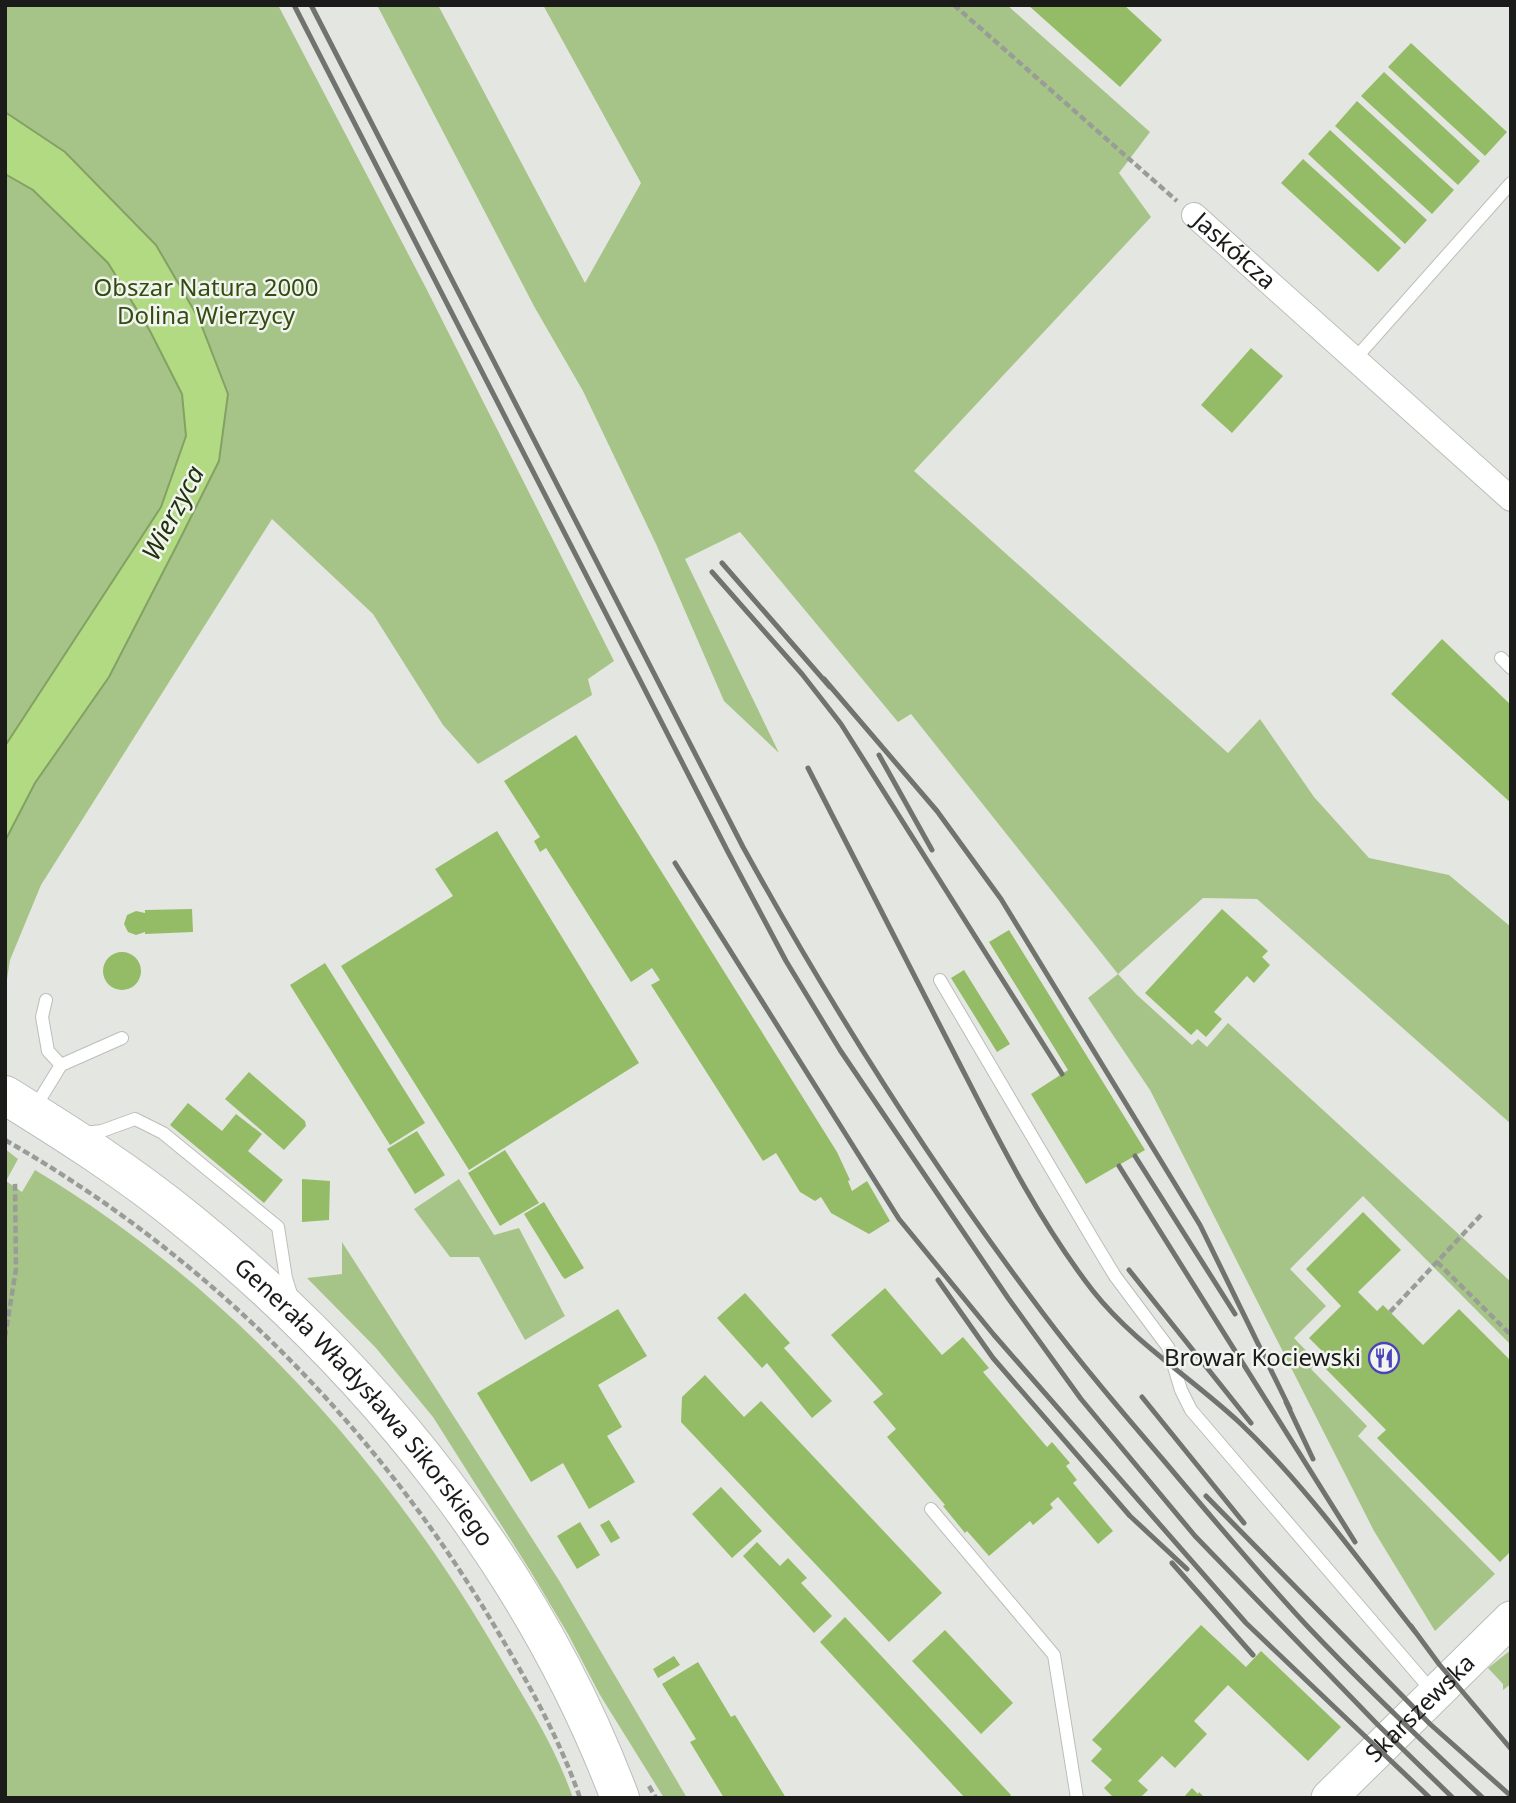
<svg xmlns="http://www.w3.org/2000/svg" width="1516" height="1803" font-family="'Noto Sans',sans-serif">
  <rect width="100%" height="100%" fill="#e4e7e1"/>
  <!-- green -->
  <path fill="#a6c487" d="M5 5H278L426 288 614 661 588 679 592 695 478 764 443 725 373 614 272 519 41 885 10 960 5 992Z
    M377 5H438L585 283 641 183 543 5H1007L1150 132 1119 173 1151 217 914 471 1228 753 1260 719 1314 797 1369 858 1449 875 1511 927V1124L1257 899 1203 898 1118 974 1136 994 1192 1045 1198 1039 1207 1047 1228 1023 1511 1282V1345L1363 1196 1290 1269 1326 1306 1294 1338 1317 1362 1311 1369 1367 1426 1358 1436 1495 1574 1435 1631 1374 1531 1150 1090 1088 998 1118 974 911 714 898 722 740 532 685 559 779 753 724 701 656 544 583 391 535 308Z
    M5 1149 18 1159 6 1181 22 1192 35 1170C231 1288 386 1460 500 1657 527 1703 555 1746 573 1798H5Z
    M459 1179 494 1235 519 1228 565 1316 525 1340 479 1257H450L414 1209Z
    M342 1242 560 1582 687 1798H664L600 1695 568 1634 531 1572 433 1417 376 1348 307 1278 342 1274Z
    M1511 1650V1684L1503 1690V1684L1488 1668Z"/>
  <!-- water -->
  <path fill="#b1da83" stroke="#84a164" stroke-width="2" d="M5 112 65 152 156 245 199 319 228 394 219 461 177 545 109 677 35 783 5 841V746L161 507 186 436 182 394 150 331 108 263 33 190 5 174Z"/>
  <!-- building -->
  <path fill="#94bc66" d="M1028 5H1124L1162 40 1120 87Z
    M1411 43 1507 132 1485 156 1388 67Z
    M1384 72 1480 161 1458 185 1361 96Z
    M1357 101 1454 190 1432 214 1335 126Z
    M1330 130 1427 220 1405 244 1308 154Z
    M1303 159 1401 248 1378 272 1281 183Z
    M1251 348 1283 376 1232 433 1201 405Z
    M1442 639 1511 705V803L1391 694Z
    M576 735 837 1152 850 1180 848 1181 852 1191 867 1181 890 1221 869 1234 831 1213 821 1197 815 1201 800 1192 776 1153 763 1161 651 985 660 980 652 968 631 982 546 848 540 852 534 841 540 837 504 781Z
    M497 831 639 1063 469 1170 341 966 453 896 435 869Z
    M192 909 193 932 145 934V932L136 935 128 932 124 924 127 915 136 911 145 913V910Z
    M1222 909 1268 951 1262 957 1270 965 1254 983 1247 976 1214 1012 1222 1019 1206 1037 1197 1029 1191 1035 1145 993Z
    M1009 930 1145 1150 1086 1184 1031 1094 1068 1070 989 942Z
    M103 971a19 19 0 1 1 38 0a19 19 0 1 1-38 0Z
    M325 963 425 1123 390 1145 290 985Z
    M964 970 1010 1044 997 1052 951 978Z
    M249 1072 305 1121 306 1126 284 1150 225 1099Z
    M188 1103 222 1131 236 1114 262 1134 248 1151 283 1180 264 1203 170 1125Z
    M417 1131 445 1175 415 1194 387 1149Z
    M505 1150 539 1203 500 1226 468 1173Z
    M302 1179 330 1181 329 1220 302 1222Z
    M544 1202 584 1268 565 1279 562 1276 524 1214Z
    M1363 1212 1401 1250 1358 1292 1377 1311 1383 1305 1423 1345 1459 1309 1511 1361V1551L1500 1562 1377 1438 1386 1430 1325 1368 1332 1361 1309 1338 1341 1306 1306 1269Z
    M885 1288 942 1355 963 1337 989 1368 983 1372 1047 1447 1052 1442 1070 1463 1066 1466 1077 1480 1073 1483 1113 1531 1098 1544 1058 1497 1050 1504 1053 1508 1033 1525 1030 1521 989 1556 967 1531 965 1533 943 1506 945 1505 887 1437 896 1429 873 1402 883 1394 831 1335Z
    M745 1293 790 1343 784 1348 832 1401 812 1418 767 1363 762 1368 717 1318Z
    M618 1309 647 1356 598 1385 622 1427 607 1436 635 1482 589 1509 563 1463 531 1482 477 1393Z
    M705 1375 744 1417 761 1401 942 1593 889 1642 681 1422 682 1397Z
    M721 1487 762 1531 732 1558 692 1514Z
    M609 1520 620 1538 611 1543 600 1525Z
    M580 1522 600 1555 577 1569 557 1536Z
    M757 1542 780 1566 788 1558 807 1578 801 1583 832 1616 814 1633 743 1556Z
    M845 1617 1011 1795 1008 1798H965L820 1642Z
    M1201 1625 1246 1667 1261 1651 1341 1727 1308 1761 1228 1685 1194 1721 1207 1734 1175 1768 1162 1756 1138 1781 1148 1790 1140 1798H1114L1104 1788 1112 1780 1091 1761 1102 1749 1092 1740Z
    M945 1630 1013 1703 981 1734 912 1661Z
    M674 1656 680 1665 658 1678 653 1669Z
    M698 1662 731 1717 735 1715 786 1798H724L690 1742 696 1739 662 1684Z
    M1192 1788 1198 1794 1199 1792 1205 1798H1183Z"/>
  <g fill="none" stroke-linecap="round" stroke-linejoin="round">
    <!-- service casing -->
    <g stroke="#bbbeb8" stroke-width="14">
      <path id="service" d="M1354 360 1511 183
        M1501 658 1511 668
        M940 980 1095 1243 1115 1276 1168 1347 1181 1390 1191 1410 1432 1691
        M46 1000 42 1017 48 1051 61 1065
        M34 1109 61 1065 122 1038
        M84 1133 102 1131 135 1119 163 1133 278 1227 286 1278 292 1297
        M931 1509 1054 1655 1077 1798"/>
    </g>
    <!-- minor casing -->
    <g stroke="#bbbeb8" stroke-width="26">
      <g id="minor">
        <path id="s1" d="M1194 215 1511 499"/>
      </g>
    </g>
    <!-- secondary casing -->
    <g stroke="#bbbeb8" stroke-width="37">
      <g id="secondary">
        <path id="s2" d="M1329 1798 1511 1619"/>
      </g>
    </g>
    <!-- primary casing -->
    <g stroke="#bbbeb8" stroke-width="40">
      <g id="primary">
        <path id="s3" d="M5 1095C68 1134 131 1174 188 1221 376 1373 534 1570 620 1798"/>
      </g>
    </g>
    <!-- path -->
    <path stroke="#999c97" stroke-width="4.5" stroke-dasharray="7 3.5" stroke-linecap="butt" d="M954 5 1177 201
      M5 1140C210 1257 379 1429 498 1632 529 1684 560 1740 580 1798
      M1437 1262 1511 1335
      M1390 1312 1481 1215
      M5 1337 16 1269 15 1183
      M649 1786 656 1798"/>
    <!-- service -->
    <use href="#service" stroke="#fff" stroke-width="12"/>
    <!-- minor -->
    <use href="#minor" stroke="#fff" stroke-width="24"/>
    <!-- secondary -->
    <use href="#secondary" stroke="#fff" stroke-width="35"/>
    <!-- primary -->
    <use href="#primary" stroke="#fff" stroke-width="38"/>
    <!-- rail -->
    <path stroke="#71736f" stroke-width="5" d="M294 5 728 852 786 961 840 1050 1008 1298 1081 1399 1195 1536 1378 1725 1453 1798
      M311 5 743 847C832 1008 931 1165 1042 1312 1081 1364 1123 1413 1165 1462 1212 1518 1259 1574 1309 1628 1365 1687 1423 1742 1483 1798
      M722 563 830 687
      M712 572 802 674 841 724 1062 1074
      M824 679 937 811 1001 899 1200 1225 1290 1409
      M879 755 932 850
      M808 768C857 864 906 959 955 1055 996 1135 1037 1219 1093 1291 1134 1343 1192 1378 1240 1423 1306 1486 1360 1562 1416 1633
      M675 863 899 1219 994 1335 1246 1623 1430 1798
      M1135 1156 1235 1314
      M1119 1166 1355 1542
      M1129 1270 1251 1423
      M938 1280 993 1358 1130 1516 1187 1569
      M1142 1397 1244 1523
      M1286 1402 1313 1459
      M1206 1496 1430 1724 1511 1796
      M1172 1563 1253 1655
      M1411 1626 1439 1664 1511 1749"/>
  </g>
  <!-- icons -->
  <defs>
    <g id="restaurant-ring" transform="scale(1.575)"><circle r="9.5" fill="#f1f4ef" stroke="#4a43b9" stroke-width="1.5"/><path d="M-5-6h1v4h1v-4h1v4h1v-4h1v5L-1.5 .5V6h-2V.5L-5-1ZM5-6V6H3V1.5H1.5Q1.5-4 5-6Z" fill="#4a43b9"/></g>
  </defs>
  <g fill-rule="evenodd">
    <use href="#restaurant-ring" x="1384" y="1358"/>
  </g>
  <g text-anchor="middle" stroke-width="5" stroke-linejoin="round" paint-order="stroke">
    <!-- street labels -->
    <g font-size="24" fill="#1b1c1a" stroke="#f1f4ef">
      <text dy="8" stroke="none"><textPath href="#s1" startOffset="54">Jaskółcza</textPath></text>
      <text dy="8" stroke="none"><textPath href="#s3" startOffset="476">Generała Władysława Sikorskiego</textPath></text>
      <text dy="8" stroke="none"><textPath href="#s2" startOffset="128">Skarszewska</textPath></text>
    </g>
    <!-- park labels -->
    <g font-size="24" fill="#344d0f" stroke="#f1f4ef">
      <text x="206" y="296">Obszar Natura 2000<tspan x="206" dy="28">Dolina Wierzycy</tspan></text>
    </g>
    <!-- poi labels -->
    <g font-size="24" fill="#1b1c1a" stroke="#f1f4ef" text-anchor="end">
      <text x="1361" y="1366">Browar Kociewski</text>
    </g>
    <!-- water labels -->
    <g font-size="26" font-style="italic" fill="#22320d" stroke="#f1f4ef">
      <text transform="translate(173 513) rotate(-62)" y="9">Wierzyca</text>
    </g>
  </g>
  <!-- border -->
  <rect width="1516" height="1803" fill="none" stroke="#1b1c1a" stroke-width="14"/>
</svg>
